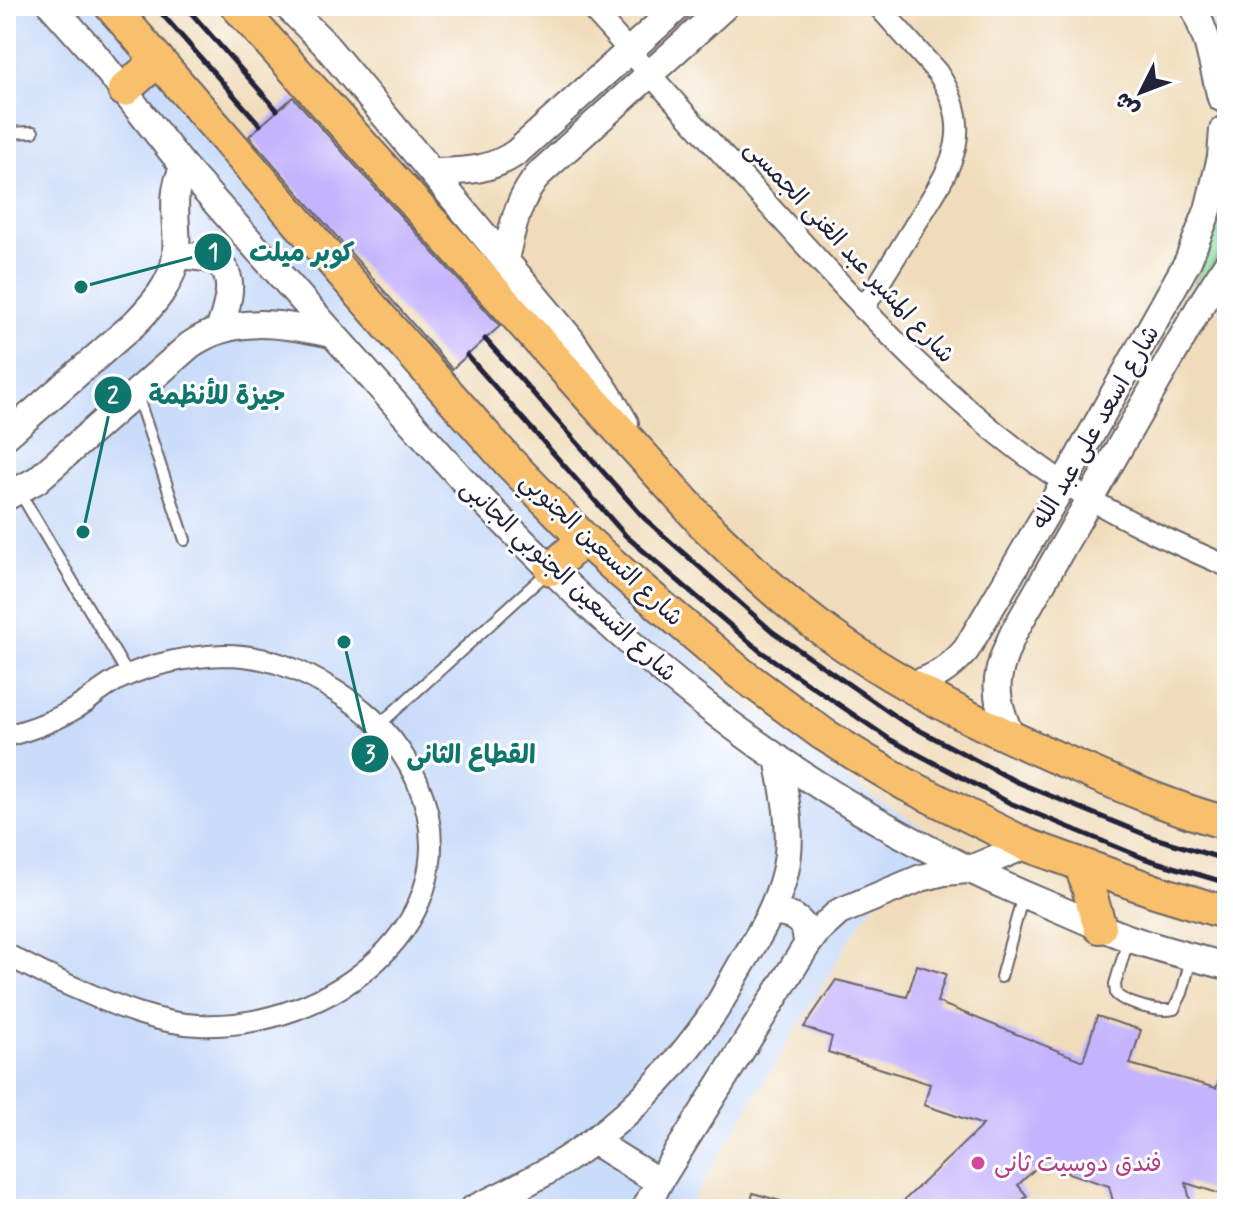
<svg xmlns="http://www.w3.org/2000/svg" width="1233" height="1215" font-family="Mynerve,'Playpen Sans Arabic',sans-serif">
  <rect width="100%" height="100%" fill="#fff"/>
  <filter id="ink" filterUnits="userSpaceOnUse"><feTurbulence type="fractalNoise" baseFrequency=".0125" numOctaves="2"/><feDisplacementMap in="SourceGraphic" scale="16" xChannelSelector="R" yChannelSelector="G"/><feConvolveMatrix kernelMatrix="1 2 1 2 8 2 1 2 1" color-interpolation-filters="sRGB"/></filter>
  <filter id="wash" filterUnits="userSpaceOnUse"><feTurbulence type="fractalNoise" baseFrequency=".006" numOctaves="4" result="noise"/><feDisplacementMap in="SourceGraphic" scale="32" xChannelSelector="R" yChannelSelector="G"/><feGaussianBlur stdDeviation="1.8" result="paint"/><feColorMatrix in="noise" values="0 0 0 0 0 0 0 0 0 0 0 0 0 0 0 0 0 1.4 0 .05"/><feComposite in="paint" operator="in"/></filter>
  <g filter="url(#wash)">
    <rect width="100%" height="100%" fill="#f0dcba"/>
    <!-- built -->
    <path fill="#c9dcf9" d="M6 6H107L629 590 736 694 848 781 959 849 927 860 903 874 881 895 861 921 687 1209H6Z"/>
    <!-- green -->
    <path fill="#88dea1" stroke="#55806e" stroke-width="2" d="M1227 183V240L1194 295 1190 293 1211 245Z"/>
    <g id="blocks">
      <!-- building -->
      <path fill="#c4b4fd" d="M293 97 500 326 452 369 249 136Z
        M917 965 946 974 937 1002 1083 1061 1097 1016 1141 1030 1130 1064 1216 1088 1226 1062 1227 1063V1196L1186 1183 1192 1209H1115L1109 1186 1040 1164 1018 1185 1027 1196 1014 1209H895L983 1125 924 1105 930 1084 828 1052 832 1037 804 1027 836 980 907 997Z
        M753 1193 794 1205V1209H749Z"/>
    </g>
  </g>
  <g filter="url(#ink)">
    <use href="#blocks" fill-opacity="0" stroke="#6a6367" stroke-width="2"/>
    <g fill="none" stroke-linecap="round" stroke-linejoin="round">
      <!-- service casing -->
      <g stroke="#6a6367" stroke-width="14">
        <path id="service" d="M6 133 33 132
          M137 395 185 540
          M19 491 128 675
          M379 725 549 571
          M1128 940 1115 984 1116 994C1126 1004 1160 1013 1174 1009L1182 993 1191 959
          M1001 977 1023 895
          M522 1188 527 1209"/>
      </g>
      <!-- minor casing -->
      <g stroke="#6a6367" stroke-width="24">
        <path id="minor" d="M589 6C653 78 718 150 783 221 870 317 957 412 1066 484 1116 517 1172 542 1227 566
          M863 310C880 281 898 253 915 225 948 171 979 133 937 72L878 6
          M6 736C34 729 60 719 84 703 95 695 106 686 119 679 150 664 190 656 224 655 267 655 302 670 337 692 372 713 400 744 417 781 478 923 327 1031 198 1025 157 1023 119 1007 82 991 56 980 31 968 6 954"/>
      </g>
      <!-- tertiary casing -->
      <g stroke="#6a6367" stroke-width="30">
        <path id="tertiary" d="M52 6 92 51 184 167 461 478C533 553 608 628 690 693 800 781 920 852 1049 905 1076 916 1101 928 1128 938 1160 949 1194 958 1227 966
          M287 6 323 42 570 338 608 394 625 423
          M1194 6 1208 44 1221 98
          M433 172C465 171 491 171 517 152L679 6
          M176 255C186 256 198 256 209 259 241 269 227 306 220 328
          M505 259C513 226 517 200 540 173L725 6
          M6 436 133 325C152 306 173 283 176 255 179 225 168 195 184 167
          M6 497 37 480 190 345C235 314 281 324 332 334
          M909 686C936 677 947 671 966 650L1064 483 1188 261 1208 210 1221 157 1223 130
          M1012 738C991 693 994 676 1014 632L1202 303 1227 264
          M771 913C794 913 807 921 807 945
          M593 1141 659 1182
          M473 1209C514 1190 558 1168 594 1140 640 1105 681 1060 714 1012 724 997 732 980 741 965 759 935 777 906 785 872 794 834 785 795 778 758
          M645 1209 659 1182 807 945 816 933 839 912 921 878 944 872 968 870 1027 845"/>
      </g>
      <!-- primary casing -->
      <g stroke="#6a6367" stroke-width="36">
        <path id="primary" d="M111 6 389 327 509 462 584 539 621 572 740 673 823 734 865 760 907 785 1027 845 1155 891 1227 913
          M237 6 705 525C746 565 787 605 833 637 910 692 998 733 1085 770 1131 790 1178 810 1227 823
          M124 90 158 60
          M551 569 584 539
          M1081 865 1100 927"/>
      </g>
      <!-- service -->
      <use href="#service" stroke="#fff" stroke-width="10"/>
      <!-- minor -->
      <use href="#minor" stroke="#fff" stroke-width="20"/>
      <!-- tertiary -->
      <use href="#tertiary" stroke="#fff" stroke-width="26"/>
      <!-- primary -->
      <use href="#primary" stroke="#f8bf6c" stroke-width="32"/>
      <!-- rail -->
      <path stroke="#22223b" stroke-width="5" d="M155 6 260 125
        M185 6 277 110
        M485 339 645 519 773 632 902 721 1017 782 1151 837 1227 860
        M467 355 626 536 760 651 891 740 1010 803 1146 859 1227 883"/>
    </g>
  </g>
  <!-- markers -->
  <circle fill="#d1479c" stroke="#fff" stroke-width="3" cx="978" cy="1163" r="8"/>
  <g text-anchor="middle" stroke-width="6" stroke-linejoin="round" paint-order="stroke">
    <!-- street labels -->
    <g font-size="24" fill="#22223b" stroke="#fff">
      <text transform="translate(850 251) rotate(47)" y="8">شارع المشير عبد الغنى الجمسى</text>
      <text transform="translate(1095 427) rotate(-60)" y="8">شارع اسعد على عبد الله</text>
      <text transform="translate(602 549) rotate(43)" y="8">شارع التسعين الجنوبي</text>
      <text transform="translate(569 580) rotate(43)" y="8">شارع التسعين الجنوبي الجانبى</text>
    </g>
    <!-- hotel labels -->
    <g font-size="24" fill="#b23c85" stroke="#fff" text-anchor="start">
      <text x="994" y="1171">فندق دوسيت ثانى</text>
    </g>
  </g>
  <!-- callouts -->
  <path fill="none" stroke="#0f766e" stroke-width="3" d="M81 287L213 252M83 532L113 395M344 642L370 754"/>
  <g fill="#0f766e" stroke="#fff" stroke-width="3">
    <circle cx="81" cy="287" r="8"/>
    <circle cx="83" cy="532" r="8"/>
    <circle cx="344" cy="642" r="8"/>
    <circle cx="213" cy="252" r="20"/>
    <circle cx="113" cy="395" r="20"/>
    <circle cx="370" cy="754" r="20"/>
  </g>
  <g font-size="24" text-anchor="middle" font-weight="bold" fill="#fff">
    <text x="213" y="260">1</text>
    <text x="113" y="403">2</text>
    <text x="370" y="762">3</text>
  </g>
  <g font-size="26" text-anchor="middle" font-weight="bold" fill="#0f766e" stroke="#fff" stroke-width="6" stroke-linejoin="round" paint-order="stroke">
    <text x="302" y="261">كوبر ميلت</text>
    <text x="217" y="404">جيزة للأنظمة</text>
    <text x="471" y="763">القطاع الثانى</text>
  </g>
  <!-- margin -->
  <rect width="1233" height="1215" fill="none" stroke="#fff" stroke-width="32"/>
  <!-- north arrow -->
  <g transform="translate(1141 92) rotate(228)" stroke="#ffffff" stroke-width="6" paint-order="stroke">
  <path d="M0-6L14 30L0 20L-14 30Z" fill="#22223b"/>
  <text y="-12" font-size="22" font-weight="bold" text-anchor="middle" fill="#22223b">ش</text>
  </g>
</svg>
